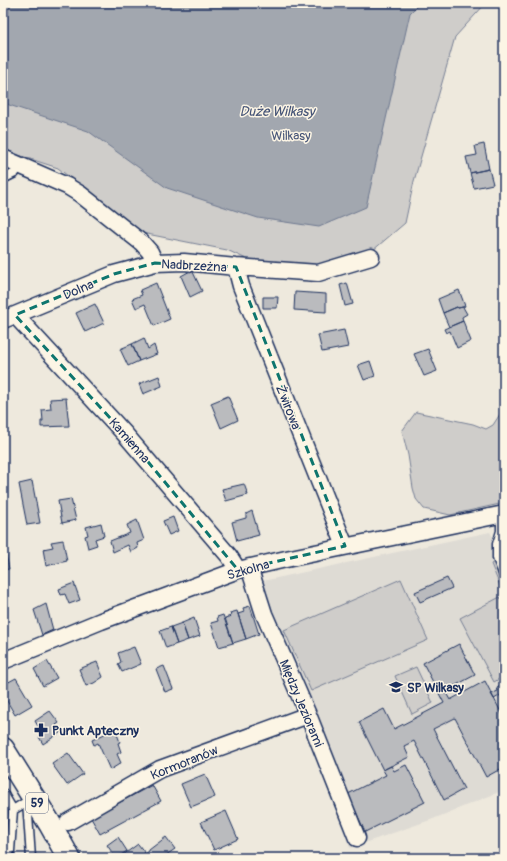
<svg xmlns="http://www.w3.org/2000/svg" width="507" height="861" font-family="Pangolin,sans-serif">
  <rect width="100%" height="100%" fill="#eee9dd"/>
  <filter id="ink" filterUnits="userSpaceOnUse"><feTurbulence type="fractalNoise" baseFrequency=".025" numOctaves="2"/><feDisplacementMap in="SourceGraphic" scale="8" xChannelSelector="R" yChannelSelector="G"/><feConvolveMatrix kernelMatrix="1 2 1 2 8 2 1 2 1" color-interpolation-filters="sRGB"/></filter>
  <g filter="url(#ink)">
    <!-- built -->
    <path fill="#dedbd4" d="M490 532 504 558V790L433 819 350 848 249 584Z"/>
    <!-- green -->
    <path fill="#cfcdca" stroke="#757e94" d="M3 3H486L455 37 414 181 405 223 372 251 302 269 255 263 227 250 137 232 58 168 3 150Z
      M504 408V503L450 515 424 509 416 499 413 488 408 455 402 431 416 412 473 424 486 429 493 425Z
      M504 555V596L491 564Z
      M401 579 428 640 311 691 284 630Z
      M500 597 504 604V676L494 682 460 618Z
      M416 667 433 703 412 714 395 676Z"/>
    <!-- water -->
    <path fill="#a2a7af" stroke="#6c778f" d="M3 3H420L410 13 366 207 319 227 258 218 167 188 88 131 9 105 3 100Z"/>
    <!-- building -->
    <path fill="#babbbe" stroke="#1b2f5e" d="M484 144 489 169 470 173 466 157 477 155 475 146Z
      M489 169 493 184 474 188 470 173Z
      M192 270 202 291 190 297 181 276Z
      M156 283 170 319 154 326 145 304 136 308 132 299 142 295 140 290Z
      M347 283 353 304 345 306 340 285Z
      M459 290 465 306 463 307 458 308 457 307 443 313 438 299Z
      M295 292 326 294V312L294 310Z
      M263 297H278L277 308H263Z
      M95 304 104 323 85 332 76 313Z
      M457 307 458 308 463 307 467 314 462 317 463 321 449 327 443 313Z
      M463 321 471 341 457 348 450 331 446 333 444 329Z
      M344 330 348 347 322 352 318 335Z
      M144 338 148 349 154 345 157 354 139 361 132 344Z
      M132 344 139 361 128 366 120 349Z
      M428 349 437 371 424 376 414 354Z
      M370 361 375 376 364 380 358 365Z
      M159 376 162 386 143 394 139 384Z
      M228 396 238 420 221 428 211 403Z
      M66 398 69 426 41 427V421H43L42 410 51 409 50 399Z
      M32 481 40 523 27 525 19 484Z
      M244 484 248 495 226 501 222 489Z
      M71 499 76 520 62 523 58 501Z
      M252 511 259 535 237 541 232 522 246 518V514Z
      M173 517 178 531 169 535 163 521Z
      M137 520 144 540 137 543 138 548 131 552 128 545 113 552 110 541 130 533 127 525Z
      M101 523 104 536 95 539 97 545 88 548 85 536 88 535 86 527Z
      M63 540 67 561 46 566 43 549 53 547 51 542Z
      M3 548H5L9 569 3 570Z
      M447 578 452 588 420 602 415 592Z
      M74 583 80 600 69 604 65 594 61 595 59 589Z
      M46 604 53 630 42 635 34 610Z
      M250 606 259 634 246 639 238 614 244 612 243 608Z
      M237 611 246 639 233 643 225 618 231 616 230 613Z
      M223 615 233 643 219 647 211 623 218 621 217 617Z
      M194 618 200 636 188 640 182 623Z
      M182 623 188 640 177 644 171 627Z
      M171 627 177 644 166 648 160 631Z
      M459 644 475 675 445 691 450 700 485 681 504 718V767L486 777 455 718 433 729 464 789 444 800 414 741 404 746 409 757 383 770 359 722 384 709 394 729 444 703 423 663Z
      M134 647 141 664 122 672 118 664 121 662 118 653Z
      M47 661 57 678 43 686 34 669Z
      M97 662 103 677 94 683 86 686 79 669Z
      M164 666 173 689 165 692 156 669Z
      M16 678 32 705 15 715 3 694V685Z
      M504 684V701L501 695 494 699 491 694 498 691 497 688Z
      M50 711 59 723 56 725 61 732 43 744 39 737 42 735 38 729 39 728 35 721Z
      M115 729 120 742 118 743 121 752 117 754 121 763 110 770 98 743 94 745 92 740Z
      M68 753 83 774 67 785 52 764Z
      M406 765 425 802 365 832 348 794 386 775 383 770 391 766 394 771Z
      M205 774 215 797 191 807 181 784Z
      M152 785 161 801 100 834 91 818Z
      M226 811 238 839 214 850 201 822Z
      M118 837 127 851 116 858 107 845Z
      M166 837 175 849 162 858H140L149 851V850Z
      M138 844 145 853 140 858H119Z"/>
    <g fill="none" stroke-linecap="round" stroke-linejoin="round">
      <!-- lane casing -->
      <g stroke="#1b2f5e" stroke-width="11">
        <path id="lane" d="M3 179 15 173 20 165
          M499 515 501 523V531L497 544V558L504 576
          M3 793 13 810 10 851 3 853
          M27 801 31 858
          M13 810 31 799"/>
      </g>
      <!-- street casing -->
      <g stroke="#1b2f5e" stroke-width="19">
        <path id="street" d="M3 158 67 186 80 194 142 243 150 252 155 263 184 262 236 267 318 273 371 257
          M236 267 241 286 345 546
          M15 315 124 433 229 556 238 570
          M3 320 114 274 155 263
          M249 567 264 614 309 717 357 838
          M3 661 101 621 238 570 286 559 504 514
          M68 822 160 769 308 715"/>
      </g>
      <!-- primary casing -->
      <g stroke="#1b2f5e" stroke-width="25">
        <path id="primary" d="M3 749 50 824 69 858"/>
      </g>
      <!-- lane -->
      <use href="#lane" stroke="#fcf5e5" stroke-width="8"/>
      <!-- street -->
      <use href="#street" stroke="#fcf5e5" stroke-width="16"/>
      <!-- primary -->
      <use href="#primary" stroke="#fcf5e5" stroke-width="22"/>
    </g>
  </g>
  <!-- marked area -->
  <path fill="none" stroke="#0f766e" stroke-width="3" stroke-dasharray="8 5" stroke-linejoin="round" d="M155 263 236 267 345 546 238 570 124 433 15 315 114 274Z"/>
  <!-- icons -->
  <defs>
    <g id="school-bare" transform="scale(1.08)"><path d="M0-5L7-2L0 1L-7-2ZM-4 1L0 2.5L4 1V4Q0 6-4 4Z" fill="#1b2f5e" stroke="#fcf5e5" stroke-width="2.5" paint-order="stroke"/></g>
    <g id="pharmacy-bare" transform="scale(1.08)"><path d="M-2-6h4v4h4v4h-4v4h-4v-4h-4v-4h4Z" fill="#1b2f5e" stroke="#fcf5e5" stroke-width="2.5" paint-order="stroke"/></g>
  </defs>
  <g fill-rule="evenodd">
    <use href="#school-bare" x="396" y="687"/>
    <use href="#pharmacy-bare" x="41" y="730"/>
  </g>
  <g text-anchor="middle" stroke-width="3" stroke-linejoin="round" paint-order="stroke">
    <!-- shield labels -->
    <rect fill="#fcf5e5" stroke="#5e6a86" stroke-width="1" x="26" y="793" width="22" height="20" rx="3"/>
    <g font-size="12" font-weight="bold" fill="#1b2f5e">
      <text x="37" y="807">59</text>
    </g>
    <!-- park labels -->
    <g font-size="13" fill="#485679" stroke="#fcf5e5">
      <text x="291" y="140">Wilkasy</text>
    </g>
    <!-- street labels -->
    <g font-size="13" fill="#1b2f5e" stroke="#fcf5e5">
      <text transform="translate(194 265) rotate(3)" y="5">Nadbrzeżna</text>
      <text transform="translate(78 289) rotate(-23)" y="5">Dolna</text>
      <text transform="translate(289 407) rotate(68)" y="5">Żwirowa</text>
      <text transform="translate(130 440) rotate(49)" y="5">Kamienna</text>
      <text transform="translate(248 569) rotate(-16)" y="5">Szkolna</text>
      <text transform="translate(302 703) rotate(67)" y="5">Między Jeziorami</text>
      <text transform="translate(184 762) rotate(-22)" y="5">Kormoranów</text>
    </g>
    <!-- poi labels -->
    <g font-size="13" font-weight="bold" fill="#1b2f5e" stroke="#fcf5e5" text-anchor="start">
      <text x="407" y="692">SP Wilkasy</text>
      <text x="52" y="735">Punkt Apteczny</text>
    </g>
    <!-- water labels -->
    <g font-size="14" font-style="italic" fill="#445376" stroke="#fcf5e5">
      <text x="277" y="116">Duże Wilkasy</text>
    </g>
  </g>
  <!-- margin -->
  <rect width="507" height="861" fill="none" stroke="#fcf5e5" stroke-width="16"/>
  <rect x="8" y="8" width="491" height="845" fill="none" stroke="#1b2f5e" stroke-width="1.5" filter="url(#ink)"/>
</svg>
